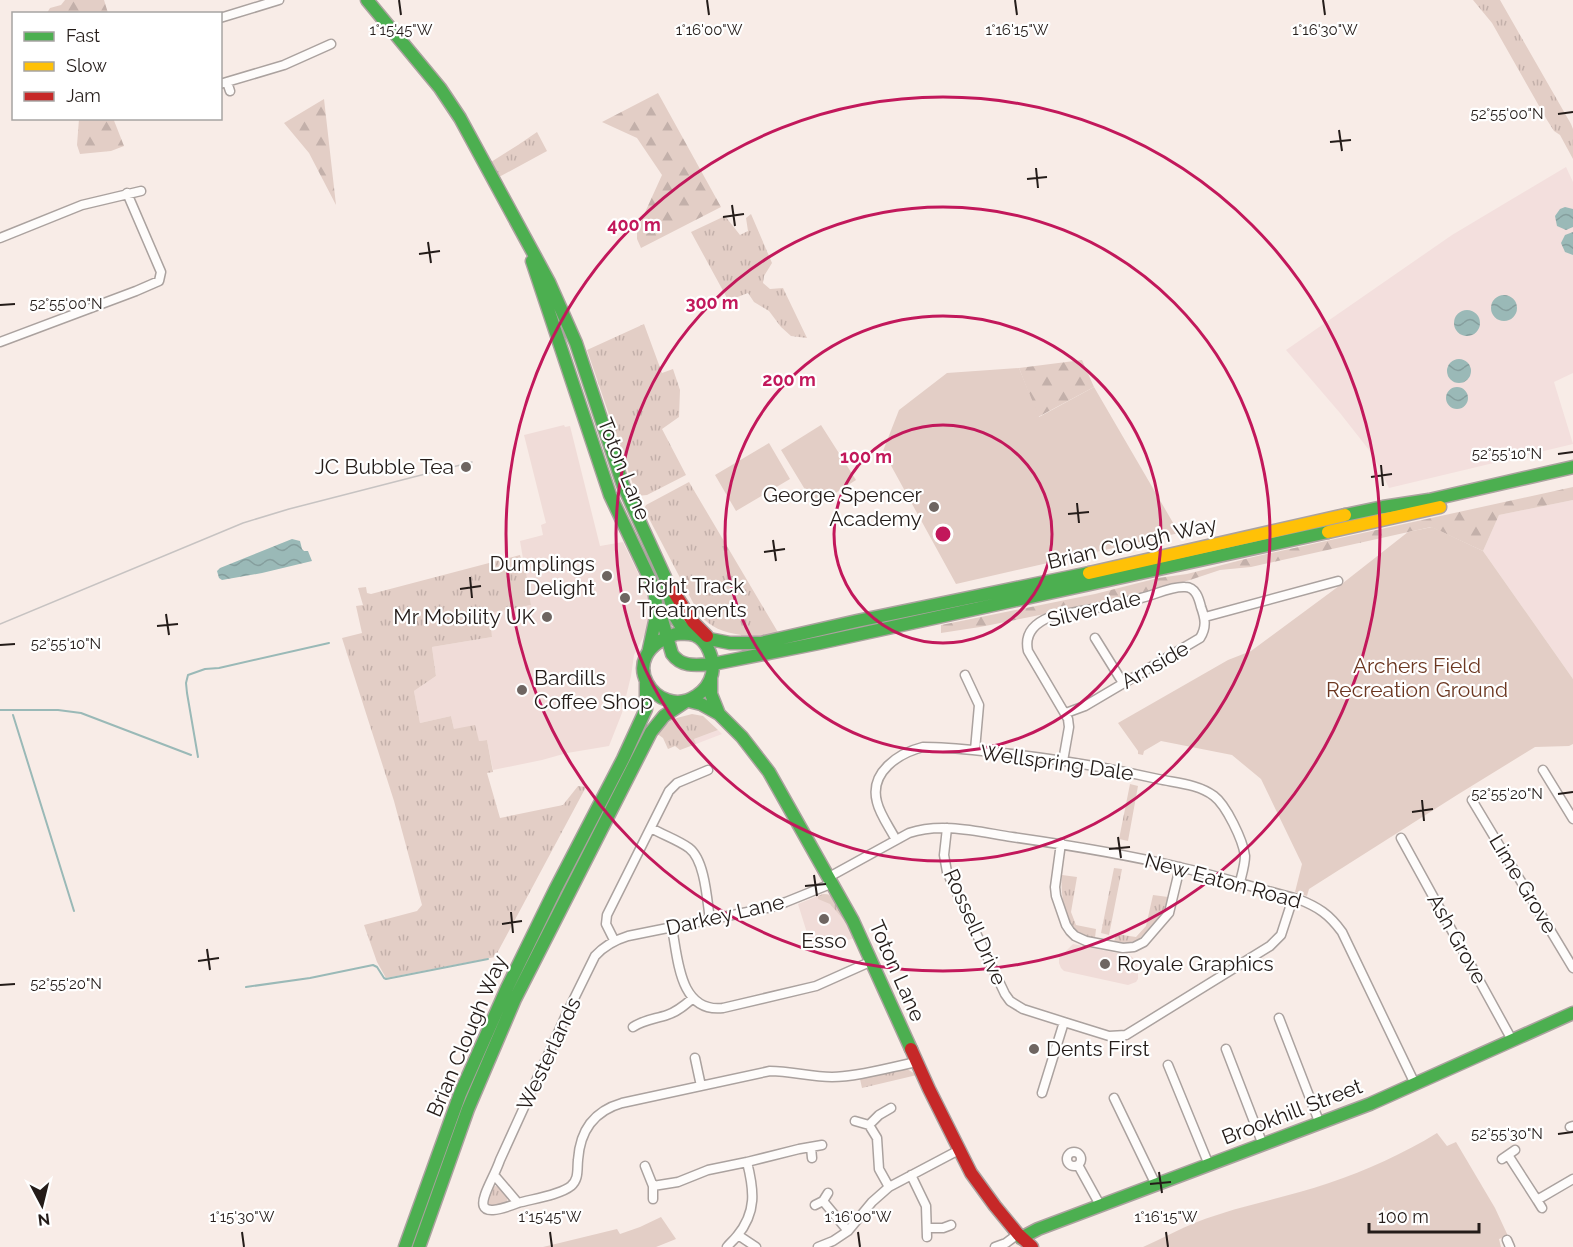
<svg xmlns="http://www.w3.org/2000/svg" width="1573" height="1247" font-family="Raleway,sans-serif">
  <defs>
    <pattern id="grass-tufts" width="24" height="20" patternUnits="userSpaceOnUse" patternTransform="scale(1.5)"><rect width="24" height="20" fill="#e3cec6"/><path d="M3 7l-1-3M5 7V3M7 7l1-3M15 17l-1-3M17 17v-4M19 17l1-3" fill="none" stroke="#c3b0aa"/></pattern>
    <pattern id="forest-firs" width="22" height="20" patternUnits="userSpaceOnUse" patternTransform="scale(1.5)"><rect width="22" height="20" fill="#e3cec6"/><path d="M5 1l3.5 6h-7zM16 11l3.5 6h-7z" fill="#c3b0aa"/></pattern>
    <pattern id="water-waves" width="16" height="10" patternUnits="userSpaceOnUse" patternTransform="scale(1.5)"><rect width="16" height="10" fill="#9ab9b7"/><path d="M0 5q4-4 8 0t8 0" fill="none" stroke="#859e9d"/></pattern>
  </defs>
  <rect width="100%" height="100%" fill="#f8ece7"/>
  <!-- commercial -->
  <path fill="#f0dcd8" d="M564 425 565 427 570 426 600 546 623 542 649 596 651 614 649 626 634 655 631 676 622 713 609 746 567 753 542 760 493 770 487 740 479 741 454 729 451 716 420 723 414 691 436 676 432 647 492 637 490 613 531 605 520 541 543 535 541 525 546 523 524 435Z
    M823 894H829L833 897 855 938 812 949 798 904Z
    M1073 944 1131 956 1135 960 1138 969V979L1136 982 1128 985 1064 971 1061 968 1059 963V958Z"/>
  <!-- industrial -->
  <path fill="#f3dfdd" d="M1566 167 1573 182V373L1554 382 1573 444 1389 488 1373 455 1340 413 1286 350 1452 235Z
    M1573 500V679L1483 551 1499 515Z
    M718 730 722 734 696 744 694 739Z"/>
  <!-- grass -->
  <path fill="url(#grass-tufts)" d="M1473 0H1500L1571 124 1573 129V159L1560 135 1554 131 1547 120 1492 23Z
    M537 132 547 151 499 177 491 162 518 145Z
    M751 214 772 263 764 276 763 283 770 289 783 288 807 338 791 336 781 327 769 311 754 302 748 293 735 298H727L691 232 725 216 740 235 748 231 746 218Z
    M644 324 662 373 673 369 680 390 679 417 662 429 686 475 647 495 637 496 624 459 587 350Z
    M689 482 779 634 741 639V635C723 632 711 628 699 614L644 509 646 505Z
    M520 555 523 567 525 566 531 605 490 613 492 637 432 647 436 676 414 691 420 723 451 716 454 729 475 725 479 741 487 740 493 772 487 773 500 818 563 805 578 786 586 787 495 957 386 978 377 962 364 925 417 911 422 905 394 801 342 638 362 633 356 606 363 605 358 588 366 587 367 593 371 594Z
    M692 714 703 716 718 730 694 739 696 744 680 750 675 746 668 749 663 738 656 733 673 719Z
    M1130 784 1138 786 1128 841 1119 839Z
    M1114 868 1122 869 1109 935 1101 933Z
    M1062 875 1077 877 1071 912 1076 925 1096 929 1095 938C1089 936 1082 936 1077 931 1064 918 1060 891 1062 875Z
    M823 894C835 894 839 906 844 916L843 919 830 904 818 899V896Z
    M1153 895 1168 897 1165 910 1160 917 1138 940 1128 943 1114 942 1116 934 1136 937 1146 926Z
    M907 1069 917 1075 862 1088 860 1079Z
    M496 1186 500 1188 508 1198 506 1204C499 1205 491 1209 487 1203L492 1187Z"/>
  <!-- forest -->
  <path fill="url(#forest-firs)" d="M65 0H104L108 13H97L94 12 91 14 47 13 50 8 61 5Z
    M658 93 721 207 641 248 637 239V230L662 175 637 138 602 122Z
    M324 99 336 205 309 153 284 123Z
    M113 118 124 146 111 151 80 154 77 145 79 119Z
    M1082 360 1094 387 1038 417 1019 368Z
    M1573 487V500L1499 515 1483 551 1431 527 1251 567 1220 570 1190 580 1115 600 980 627 941 633V625L1095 594 1158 578 1187 574 1253 557Z"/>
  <!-- park -->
  <path fill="#e3cec6" d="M1019 368 1039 417 1094 387 1179 533 956 584 883 451 899 410 947 373Z
    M821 425 856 480 815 506 781 450Z
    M769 443 790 479 736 511 715 475Z
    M1432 527 1483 551 1573 679V744L1569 746 1535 747 1457 795 1309 889 1307 896 1295 892 1302 864 1261 779 1232 755 1161 741 1144 751 1143 755 1138 754V751L1118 723 1228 660 1251 651 1343 583 1408 532Z
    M1437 1133 1447 1146 1456 1142 1495 1208 1508 1236 1499 1239 1501 1247H1143C1161 1239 1179 1229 1197 1222 1240 1205 1286 1198 1329 1183 1367 1170 1403 1154 1437 1133Z
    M661 1217 676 1239 656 1247H543L617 1229 620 1234 640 1227Z"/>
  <!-- water -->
  <path fill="url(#water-waves)" d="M1565 207 1573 209V227L1566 230 1557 226 1555 216 1560 209Z
    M1573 232V255L1565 252 1561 243 1565 235Z
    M1491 308a13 13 0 1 1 26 0a13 13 0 1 1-26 0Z
    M1454 323a13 13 0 1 1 26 0a13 13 0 1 1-26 0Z
    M1447 371a12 12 0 1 1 24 0a12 12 0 1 1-24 0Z
    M1446 398a11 11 0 1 1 22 0a11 11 0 1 1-22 0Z
    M292 539 300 541 302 549 304 551H308L312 561 262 573 222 580 219 578 217 571 220 568Z"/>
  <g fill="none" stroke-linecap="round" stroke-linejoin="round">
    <!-- stream -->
    <path stroke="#9ab9b7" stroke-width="2" d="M0 710H58L81 713 191 755
      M13 715 74 911
      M198 757 187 693 186 683 188 675 205 669 219 668 329 643
      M246 987 310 978 373 965 377 967 384 978 386 979 488 959"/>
    <!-- street casing -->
    <g stroke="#aba29f" stroke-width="11">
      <path id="street" d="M220 18 279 0
        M227 82 230 91
        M220 84 284 65 331 44
        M0 238 82 205 141 191
        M0 342 136 291 159 281 161 272 127 193
        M1205 617 1338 581
        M1095 638 1123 683
        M965 675 979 705 975 750
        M1063 761 1069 727 1068 719 1028 651C1024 633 1035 623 1050 617 1080 611 1111 606 1141 598 1155 595 1171 586 1185 587 1196 587 1199 599 1201 607 1205 618 1207 627 1200 638L1085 706 1066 713
        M1543 770 1573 819
        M1472 800 1573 968
        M651 828C663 835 678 840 689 848 705 860 707 900 710 920
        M947 828 944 855 947 872 1005 994 1010 1001 1023 1009 1064 1022 1109 1036 1126 1035 1270 946 1281 935 1293 898
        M1401 838 1512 1040
        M896 840C890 828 880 815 877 802 869 772 899 753 923 747 943 747 963 749 982 751 1041 756 1100 766 1158 779 1176 783 1198 784 1214 796 1226 805 1243 840 1245 856 1245 864 1242 874 1240 882
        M1061 843 1055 887 1056 896 1066 925 1070 931 1075 936 1086 941 1123 948 1134 947 1144 942 1169 913 1180 867
        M829 877 909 833C942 822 979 832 1012 837 1068 845 1124 854 1179 867 1219 876 1258 889 1298 899 1318 907 1329 914 1342 932L1415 1084
        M672 928C678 958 679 1013 723 1008L816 986 872 961
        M614 940 606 924 607 915 669 791 677 783 708 770
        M1279 1018 1320 1124
        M633 1027C643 1020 655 1019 667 1015 677 1012 685 1005 693 998
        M1226 1049 1263 1145
        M695 1058 701 1086
        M1168 1065 1209 1165
        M1042 1093 1064 1022
        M1114 1098 1156 1185
        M855 1121 869 1125 877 1138 879 1169 889 1187
        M869 1125 879 1115 891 1108
        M1570 1127 1573 1126
        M811 1147 812 1158
        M1067 1159a7 7 0 1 1 14 0a7 7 0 1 1-14 0Z
        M1508 1155 1537 1200
        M1502 1159 1515 1150
        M1078 1165 1100 1205
        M645 1166 653 1186V1199
        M911 1175 926 1206 927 1237
        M495 1176 518 1203C532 1199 560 1195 571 1186 579 1179 577 1170 578 1160 580 1130 594 1111 622 1103L770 1071C791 1071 811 1077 832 1077 858 1077 891 1067 917 1062
        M653 1186 678 1182 708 1170 747 1162 799 1149 822 1145
        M823 1201 848 1231
        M518 1203C459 1226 491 1187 500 1160L567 1013 595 956C605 945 615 940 628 936L772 907 786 902 833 883
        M815 1205 823 1201 828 1193
        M1542 1208 1537 1200 1573 1179
        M928 1228H943L951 1225
        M738 1235 756 1247
        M1507 1240 1510 1247
        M727 1247C730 1243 734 1240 737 1236 757 1212 754 1190 747 1162
        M818 1247 833 1241 848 1231 872 1202 889 1187 959 1150
        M995 1247 1006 1243 1018 1234"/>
    </g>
    <!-- fast casing -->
    <g stroke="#aba29f" stroke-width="15">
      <path id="fast" d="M367 0 440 88 460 118 549 282 576 343 623 485 665 577 674 615 681 626 694 635
        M532 261 610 495 654 588 657 612 649 649
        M1345 515 1383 507 1429 500 1573 467
        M660 613 672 654C682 668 697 665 713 664
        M676 634C682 634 689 633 694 635 708 640 715 661 712 674 710 683 704 691 696 696 658 722 610 655 676 634Z
        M699 637 730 643H761L857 621 1089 573
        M713 664 819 643 1328 532
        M711 678V694L719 714
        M689 701 701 704 719 714 742 737 769 772 853 921 911 1049
        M1021 1238 1038 1229 1370 1104 1573 1013
        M405 1247 460 1094 507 988 555 890 623 759 646 709V683
        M419 1247 468 1109 515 999 651 732 664 716 685 702"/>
    </g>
    <!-- slow casing -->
    <g stroke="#aba29f" stroke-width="15">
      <path id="slow" d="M1328 532 1440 507
        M1089 573 1345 515"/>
    </g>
    <!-- jam casing -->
    <g stroke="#aba29f" stroke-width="15">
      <path id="jam" d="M670 586 693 622 707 636
        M911 1049 929 1089 971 1173 995 1206 1018 1234 1032 1247"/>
    </g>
    <!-- street -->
    <use href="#street" stroke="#fefcfb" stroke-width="8"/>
    <!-- fast -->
    <use href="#fast" stroke="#4caf50" stroke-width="12"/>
    <!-- slow -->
    <use href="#slow" stroke="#ffc107" stroke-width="12"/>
    <!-- jam -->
    <use href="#jam" stroke="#c62828" stroke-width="12"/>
    <!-- tram -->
    <path stroke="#c7c3c2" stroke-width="1.5" d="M0 624 243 523 289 509 472 462"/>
  </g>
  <!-- ticks -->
  <path fill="none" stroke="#241c19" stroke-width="2" d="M399 0 401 15M707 0 709 15M1015 0 1017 15M1323 0 1325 15M1558 114 1573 112M1339 130 1342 151M1330 142 1351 140M1036 168 1038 188M1027 179 1047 177M732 205 735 226M723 217 744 214M428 242 431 263M419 254 440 251M0 305 15 304M1558 454 1573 452M1381 465 1383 486M1371 477 1392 474M1077 503 1079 523M1068 514 1089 512M773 540 776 561M764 552 785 549M470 577 472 598M460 589 481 586M166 614 169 635M157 626 178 624M0 645 15 644M1558 794 1573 792M1422 800 1424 821M1412 812 1433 809M1118 837 1121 858M1109 849 1130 847M814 875 817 896M805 886 826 884M511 912 513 933M502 924 522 921M207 949 210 970M198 961 219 958M0 985 15 984M1558 1134 1573 1132M1159 1172 1162 1193M1150 1184 1171 1182M242 1232 244 1247M550 1232 552 1247M858 1232 860 1247M1166 1232 1168 1247"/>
  <!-- distance rings -->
  <g fill="none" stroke="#c2185b" stroke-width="3">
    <circle cx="943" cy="534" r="109"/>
    <circle cx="943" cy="534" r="218"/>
    <circle cx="943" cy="534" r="327"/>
    <circle cx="943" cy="534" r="437"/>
  </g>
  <!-- markers -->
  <g fill="#6e6561" stroke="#fff" stroke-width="2">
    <circle cx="466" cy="467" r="6"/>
    <circle cx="934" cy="507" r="6"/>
    <circle cx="607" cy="576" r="6"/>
    <circle cx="625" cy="598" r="6"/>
    <circle cx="547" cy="617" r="6"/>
    <circle cx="522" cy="690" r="6"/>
    <circle cx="824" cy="919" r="6"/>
    <circle cx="1105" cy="964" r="6"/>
    <circle cx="1034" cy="1049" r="6"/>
  </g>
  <g text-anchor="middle" stroke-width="4.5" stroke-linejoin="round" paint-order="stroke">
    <!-- poi labels -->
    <g font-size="21" fill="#241c19" stroke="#fff" text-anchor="end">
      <text x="454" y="474">JC Bubble Tea</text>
      <text x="922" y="502">George Spencer<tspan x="922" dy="24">Academy</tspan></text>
      <text x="595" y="571">Dumplings<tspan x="595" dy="24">Delight</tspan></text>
      <text x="637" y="593" text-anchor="start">Right Track<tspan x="637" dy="24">Treatments</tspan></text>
      <text x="535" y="624">Mr Mobility UK</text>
      <text x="534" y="685" text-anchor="start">Bardills<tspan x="534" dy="24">Coffee Shop</tspan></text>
      <text x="824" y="948" text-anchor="middle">Esso</text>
      <text x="1117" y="971" text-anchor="start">Royale Graphics</text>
      <text x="1046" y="1056" text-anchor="start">Dents First</text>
    </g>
    <!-- street labels -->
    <g font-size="21" fill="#241c19" stroke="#fff">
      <text transform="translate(624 469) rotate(68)" y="7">Toton Lane</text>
      <text transform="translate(1132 543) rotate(-13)" y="7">Brian Clough Way</text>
      <text transform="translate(1094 609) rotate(-14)" y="7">Silverdale</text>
      <text transform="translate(1155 665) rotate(-30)" y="7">Arnside</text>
      <text transform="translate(1057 763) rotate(8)" y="7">Wellspring Dale</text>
      <text transform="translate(1223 881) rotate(15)" y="7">New Eaton Road</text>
      <text transform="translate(1523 884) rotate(59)" y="7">Lime Grove</text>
      <text transform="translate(725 915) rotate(-13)" y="7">Darkey Lane</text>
      <text transform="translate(975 927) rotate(66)" y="7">Rossell Drive</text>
      <text transform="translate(1457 939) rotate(61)" y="7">Ash Grove</text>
      <text transform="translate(897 971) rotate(66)" y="7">Toton Lane</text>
      <text transform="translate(467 1036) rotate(-67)" y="7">Brian Clough Way</text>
      <text transform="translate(549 1054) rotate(-65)" y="7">Westerlands</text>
      <text transform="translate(1292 1112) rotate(-21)" y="7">Brookhill Street</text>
    </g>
    <!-- park labels -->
    <g font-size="21" fill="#6c3721" stroke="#fff">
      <text x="1417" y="673">Archers Field<tspan x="1417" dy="24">Recreation Ground</tspan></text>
    </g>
  </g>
  <g font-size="15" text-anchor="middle" fill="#241c19" stroke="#fff" stroke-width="4.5" stroke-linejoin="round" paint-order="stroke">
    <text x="401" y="35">1°15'45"W</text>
    <text x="709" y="35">1°16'00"W</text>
    <text x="1017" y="35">1°16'15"W</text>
    <text x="1325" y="35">1°16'30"W</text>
    <text x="1507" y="119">52°55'00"N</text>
    <text x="66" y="309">52°55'00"N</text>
    <text x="1507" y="459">52°55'10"N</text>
    <text x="66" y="649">52°55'10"N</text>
    <text x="1507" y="799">52°55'20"N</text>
    <text x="66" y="989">52°55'20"N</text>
    <text x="1507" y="1139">52°55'30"N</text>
    <text x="242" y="1222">1°15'30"W</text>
    <text x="550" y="1222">1°15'45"W</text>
    <text x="858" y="1222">1°16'00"W</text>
    <text x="1166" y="1222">1°16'15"W</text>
  </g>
  <circle cx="943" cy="534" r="9" fill="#c2185b" stroke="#fff" stroke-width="3"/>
  <g font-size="18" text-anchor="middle" font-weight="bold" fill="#c2185b" stroke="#fff" stroke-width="4.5" stroke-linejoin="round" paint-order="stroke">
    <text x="634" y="231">400 m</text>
    <text x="712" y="309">300 m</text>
    <text x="789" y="386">200 m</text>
    <text x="866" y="463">100 m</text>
  </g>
  <!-- legend -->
  <rect x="12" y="12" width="210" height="108" fill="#ffffff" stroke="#a7a4a3" stroke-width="1.5"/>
  <rect x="24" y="32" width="30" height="9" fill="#4caf50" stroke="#a7a4a3" stroke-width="1.5"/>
  <text x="66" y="42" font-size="18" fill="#241c19">Fast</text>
  <rect x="24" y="62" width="30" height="9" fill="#ffc107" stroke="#a7a4a3" stroke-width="1.5"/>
  <text x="66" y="72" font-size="18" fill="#241c19">Slow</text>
  <rect x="24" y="92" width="30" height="9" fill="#c62828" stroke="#a7a4a3" stroke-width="1.5"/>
  <text x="66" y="102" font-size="18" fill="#241c19">Jam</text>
  <!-- north arrow -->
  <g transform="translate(42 1205) rotate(173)" stroke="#ffffff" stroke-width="4.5" paint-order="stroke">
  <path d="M0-4.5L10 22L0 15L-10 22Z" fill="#241c19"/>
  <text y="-9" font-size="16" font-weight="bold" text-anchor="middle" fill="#241c19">N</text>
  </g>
  <!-- scale -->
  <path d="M1369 1223v9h110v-9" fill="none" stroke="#241c19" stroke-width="3"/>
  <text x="1378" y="1223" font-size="18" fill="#241c19" stroke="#ffffff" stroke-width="4.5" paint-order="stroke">100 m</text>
</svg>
